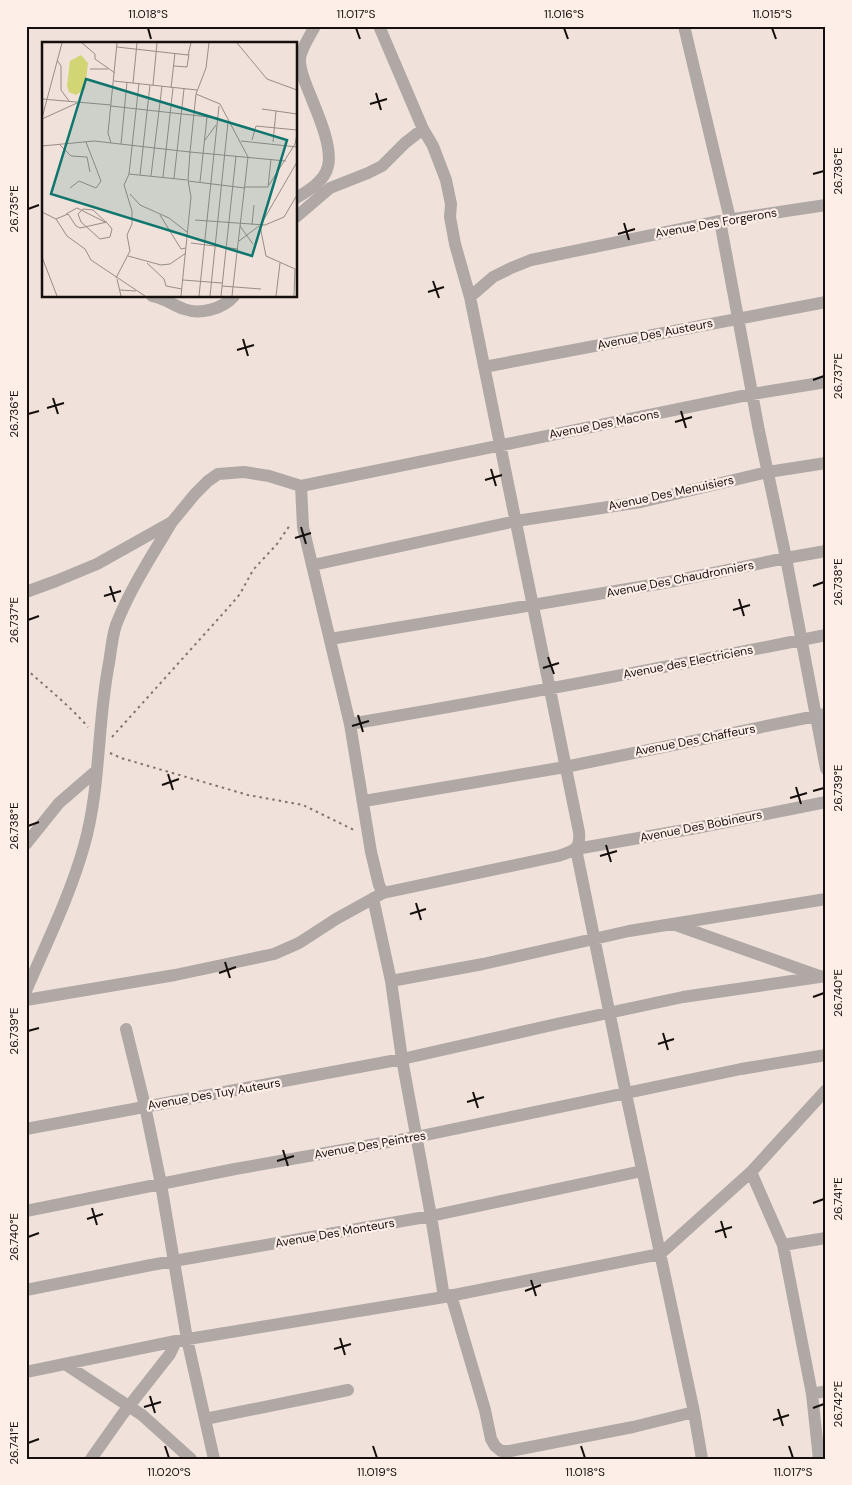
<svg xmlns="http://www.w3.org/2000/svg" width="852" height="1485" font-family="'DM Sans',sans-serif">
  <rect width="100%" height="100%" fill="#f0e1da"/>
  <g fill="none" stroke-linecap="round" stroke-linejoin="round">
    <!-- path -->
    <path stroke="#7f7571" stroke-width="2" stroke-dasharray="2.5 4" stroke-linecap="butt" d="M26 669C47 688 69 705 88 727
      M112 737 228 608 240 594 253 570 277 544 290 525
      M110 753 121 758 248 795 303 805 354 830"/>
    <!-- minor -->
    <path stroke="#afa8a5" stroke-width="12" d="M684 26 730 219
      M296 198C308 191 325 181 328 166 333 146 316 110 309 92 305 82 299 69 300 58 302 47 310 36 315 26
      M296 217 330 188 368 173 382 166 405 143 423 129
      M720 221 759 431 786 558 826 769
      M152 296C165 298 172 305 184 309 200 315 223 309 234 296
      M470 297 493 277 511 268 531 260 720 221 826 205
      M484 367 826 302
      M301 486 303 527 350 724 371 852 379 885 383 893
      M313 565 516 521 641 502 768 472 826 463
      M26 592 56 581 97 564 172 522 195 494 208 481 218 474 244 472 269 476 301 486 752 394 826 382
      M330 639 669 582 786 558 826 551
      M350 724C509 697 668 667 826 635
      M364 801 565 767 826 714
      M26 844 59 803 96 771
      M373 898 391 981 402 1059 431 1216 444 1297
      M673 924 819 976
      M391 981 483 964 629 931 826 899
      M26 991C46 944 70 896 84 846 101 787 97 723 109 663 111 651 112 637 116 625 130 589 152 555 172 522
      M26 1000 175 975 274 954 299 943 336 919 383 893 558 856C573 851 581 850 579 832L470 297 455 244 450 217 451 204 446 180 433 146 423 129 379 26
      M126 1029 145 1106 161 1184 187 1339 214 1459
      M26 1129 402 1059 561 1023 683 997 826 976
      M751 1172 783 1245 812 1394 819 1459
      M26 1211 235 1169 416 1137 741 1069 826 1055
      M783 1245 826 1238
      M26 1290 151 1265 431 1216 642 1171
      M451 1295 485 1410 491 1439 495 1446 501 1451H510L633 1427 694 1412
      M65 1364 142 1415 191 1459
      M26 1372 176 1341 444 1297 660 1254 751 1172 826 1090
      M812 1394 826 1391
      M205 1419 348 1390
      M91 1459 122 1415 170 1354 176 1341
      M702 1459 694 1412 626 1094 576 849 696 828 826 802"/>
  </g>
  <!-- ticks -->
  <path fill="none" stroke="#15100e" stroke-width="2" d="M148 28 151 39M356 28 360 39M564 28 568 39M772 28 776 39M376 93 381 110M370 104 387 99M813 174 824 171M28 209 39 205M624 223 629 240M618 234 635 229M433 281 439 298M428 292 444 287M243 339 248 356M237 350 254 345M813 380 824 376M53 398 58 414M47 408 64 403M681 411 686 428M28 414 39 411M675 422 692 417M491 469 496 486M485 480 502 475M301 527 306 544M295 538 311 533M110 586 115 602M813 586 824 582M104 596 121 591M739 599 744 616M733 610 750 605M28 620 39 616M548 657 554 674M543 668 559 663M358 715 363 732M352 726 369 721M168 774 173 790M162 785 179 779M796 787 801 804M813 791 824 788M790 798 807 793M28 826 39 822M606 845 611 862M600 856 617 851M416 903 421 920M410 914 426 909M225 962 230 978M219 973 236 967M813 997 824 993M28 1031 39 1028M663 1033 668 1050M658 1044 674 1039M473 1092 478 1108M467 1102 484 1097M283 1150 288 1166M277 1161 294 1156M813 1203 824 1199M92 1208 97 1225M87 1219 103 1214M721 1221 726 1238M715 1232 732 1227M28 1237 39 1233M531 1280 536 1296M525 1291 541 1285M340 1338 345 1355M334 1349 351 1344M150 1396 155 1413M144 1407 161 1402M813 1408 824 1404M778 1409 783 1426M773 1420 789 1415M28 1443 39 1439M165 1446 169 1458M373 1446 377 1458M581 1446 585 1458M789 1446 793 1458"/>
  <g text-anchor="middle" stroke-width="4.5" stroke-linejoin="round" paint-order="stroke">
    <!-- street labels -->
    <g font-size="12" fill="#15100e" stroke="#fdeee8">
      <text transform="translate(716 223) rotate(-10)" y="4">Avenue Des Forgerons</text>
      <text transform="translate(655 334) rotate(-11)" y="4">Avenue Des Austeurs</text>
      <text transform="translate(604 424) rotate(-11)" y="4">Avenue Des Macons</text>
      <text transform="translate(671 493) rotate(-12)" y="4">Avenue Des Menuisiers</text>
      <text transform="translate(680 579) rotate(-11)" y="4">Avenue Des Chaudronniers</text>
      <text transform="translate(688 662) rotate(-11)" y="4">Avenue des Electriciens</text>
      <text transform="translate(695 740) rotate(-11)" y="4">Avenue Des Chaffeurs</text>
      <text transform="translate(701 826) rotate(-11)" y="4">Avenue Des Bobineurs</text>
      <text transform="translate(214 1094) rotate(-10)" y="4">Avenue Des Tuy Auteurs</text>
      <text transform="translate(370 1145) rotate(-10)" y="4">Avenue Des Peintres</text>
      <text transform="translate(335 1233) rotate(-10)" y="4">Avenue Des Monteurs</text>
    </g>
  </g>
  <!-- overview -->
  <g transform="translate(42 42)">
    <rect width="255" height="255" fill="#f0e1da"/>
    <path d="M39 13 46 21 43 47 34 53 27 50 25 44 28 19Z" fill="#d1d574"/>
    <path fill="none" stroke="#988d88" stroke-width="1" d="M40 1 53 12V17L73 31M167 1 164 26 154 52 148 110 244 119M195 1 225 37 255 48M75 5 146 13 149 1M15 18 19 24V48L27 59M132 24 145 25 147 12M48 27H66M72 39 155 48M91 41 95 1M111 43 115 1M129 46 133 11M154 52 178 62 206 115 190 254M0 57 69 63M69 64 176 76M220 67 255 72M0 76 20 1M0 77 35 61M163 98 174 83M210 98 214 84 255 88M199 99 255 105M231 100 234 69M69 101 66 91 75 1M79 102 85 40M18 103 29 114 45 115 48 130M0 104 52 99 148 110 146 138 149 155 139 254M87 132 145 138M98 133 108 43M109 134 120 44M121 135 131 46M132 136 142 47M146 139 203 146M158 140 165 75M227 143 253 102 255 92M203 145H226L229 117M28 146 37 139 54 146 59 139 44 100M88 152 98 163 127 176 145 190M41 167 51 168 66 182 70 187 68 195 58 197 39 180 36 172ZM0 170 14 177 25 194 43 207 49 218 103 254M24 172 35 166 63 180M118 173 139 207 144 206M14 177 26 172 34 184 38 186 65 180M153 178 223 183 242 175 255 153M210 183 212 163M198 184 211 202M197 199 217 184M149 201 196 207M86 214 119 223 128 222 144 211M0 215 15 254M105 221 122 237 124 244 140 247M74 236 88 209 85 193 90 182V169L82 143 87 132 97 41M75 237 79 254M141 238 180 241M180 244 219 247M78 248 94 249M157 254 177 64M168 254 186 80M179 254 194 114M234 254 238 221M252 254 253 227 224 214 218 184 255 120"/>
    <path fill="#0f766e" fill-opacity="0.15" stroke="#0f766e" stroke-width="2.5" d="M44 37 245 98 210 214 9 152Z"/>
    <rect width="255" height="255" fill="none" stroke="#15100e" stroke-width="2.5"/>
  </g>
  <!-- border -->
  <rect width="852" height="1485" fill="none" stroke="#fdeee8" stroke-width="55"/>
  <rect x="28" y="28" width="796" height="1430" fill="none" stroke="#15100e" stroke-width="2"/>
  <g font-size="12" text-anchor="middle" fill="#15100e">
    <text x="148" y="18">11.018°S</text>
    <text x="356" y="18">11.017°S</text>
    <text x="564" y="18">11.016°S</text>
    <text x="772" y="18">11.015°S</text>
    <text transform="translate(838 171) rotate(-90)" y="4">26.736°E</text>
    <text transform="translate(14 209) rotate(-90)" y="4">26.735°E</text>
    <text transform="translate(838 376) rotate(-90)" y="4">26.737°E</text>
    <text transform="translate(14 414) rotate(-90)" y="4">26.736°E</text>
    <text transform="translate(838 582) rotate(-90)" y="4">26.738°E</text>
    <text transform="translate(14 620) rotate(-90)" y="4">26.737°E</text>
    <text transform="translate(838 788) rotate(-90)" y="4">26.739°E</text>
    <text transform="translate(14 826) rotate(-90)" y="4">26.738°E</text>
    <text transform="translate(838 993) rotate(-90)" y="4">26.740°E</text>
    <text transform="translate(14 1031) rotate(-90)" y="4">26.739°E</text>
    <text transform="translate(838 1199) rotate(-90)" y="4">26.741°E</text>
    <text transform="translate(14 1237) rotate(-90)" y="4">26.740°E</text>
    <text transform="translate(838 1404) rotate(-90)" y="4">26.742°E</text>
    <text transform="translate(14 1443) rotate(-90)" y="4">26.741°E</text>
    <text x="169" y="1476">11.020°S</text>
    <text x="377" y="1476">11.019°S</text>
    <text x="585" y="1476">11.018°S</text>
    <text x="793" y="1476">11.017°S</text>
  </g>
</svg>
